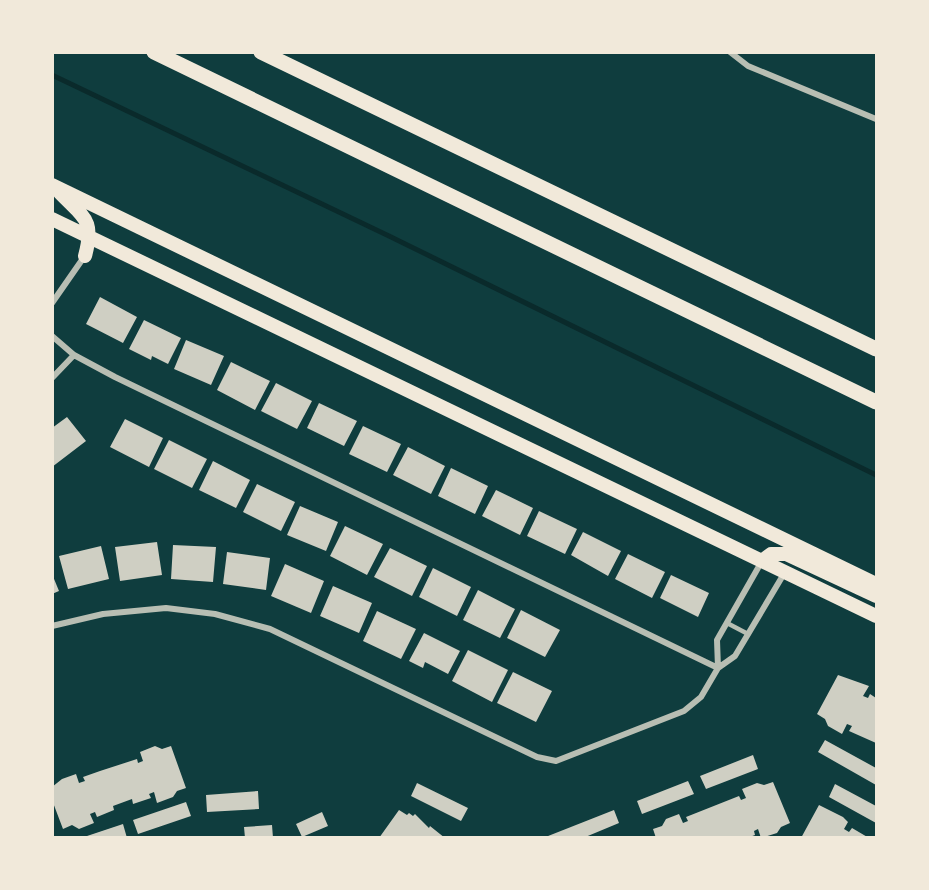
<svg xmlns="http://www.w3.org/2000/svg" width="929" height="890" font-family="'DM Sans',sans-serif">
  <rect width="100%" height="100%" fill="#0f3d3e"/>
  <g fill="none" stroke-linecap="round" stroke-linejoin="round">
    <!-- stream -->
    <path stroke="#0a2a2b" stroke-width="5" d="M52 75 389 236 876 475"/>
  </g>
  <!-- building -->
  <path fill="#cfcfc3" d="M100 297 137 317 123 343 86 324Z
    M144 320 181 338 168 364 152 356 151 360 129 349Z
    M186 340 224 356 211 385 174 369Z
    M231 362 270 381 255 410 217 390Z
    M276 383 312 401 297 429 261 411Z
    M319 403 357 421 344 446 307 428Z
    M67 417 86 441 52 467V428Z
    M125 419 163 438 149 467 110 447Z
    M363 426 401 444 387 472 349 454Z
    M169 440 207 459 192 488 154 469Z
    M408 447 445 466 431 494 393 475Z
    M213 461 250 480 236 508 199 490Z
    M451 468 488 486 475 514 438 496Z
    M257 484 295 502 281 531 243 512Z
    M496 490 533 508 520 535 482 516Z
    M300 506 338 522 326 551 287 535Z
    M539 511 577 529 565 554 527 536Z
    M345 526 383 544 367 575 330 556Z
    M583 532 621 551 608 576 571 555Z
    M157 542 162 575 120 581 115 547Z
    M173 545 216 547 213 582 171 579Z
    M101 546 109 579 68 589 59 556Z
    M390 548 427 566 412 596 374 577Z
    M227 552 270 558 266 590 223 584Z
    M628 554 665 572 652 598 615 579Z
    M285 564 324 581 311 613 271 596Z
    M433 568 471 587 457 616 419 597Z
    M52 574 59 591 52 594Z
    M671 575 709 593 698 617 660 598Z
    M333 586 372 603 359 633 320 616Z
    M478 590 515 609 500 638 463 620Z
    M521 610 560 630 545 657 507 638Z
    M377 611 416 629 401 659 363 641Z
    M424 633 460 651 448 674 425 662 423 668 409 661Z
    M468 650 508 670 492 702 452 681Z
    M513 672 552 691 536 722 497 703Z
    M838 675 869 686 863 696 868 698 870 694 876 698V743L849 731 852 726 847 724 842 734 828 726 825 719 817 714Z
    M825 740 876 768V785L818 752Z
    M155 746 162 749 171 746 186 788 177 791 173 797 157 803 154 792 149 794 151 798 133 804 132 799 113 806 114 810 97 817 95 812 90 814 94 823 79 829 72 825 63 829 52 800V787L62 779 76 774 79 783 85 781 83 777 100 771 137 759 138 763 143 761 140 752Z
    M753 755 758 769 706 789 700 776Z
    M688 781 694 794 642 814 637 801Z
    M773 782 790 823 781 827 777 833 761 838 758 829 754 831 755 835 747 838H656L653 829 662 826 666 819 679 814 683 823 688 821 686 817 739 796 741 800 746 798 742 789 757 783 764 785Z
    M417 783 468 808 461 821 411 796Z
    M835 784 876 806V823L829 797Z
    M258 791 259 809 207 812 206 795Z
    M186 802 191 816 138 834 133 820Z
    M819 805 843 817 848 822 844 829 849 832 852 828 869 838H801Z
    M399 810 407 815 409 813 413 816 415 814 429 828 430 826 445 838H379Z
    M614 810 619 823 583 838H543Z
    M322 812 328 826 302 837 296 824Z
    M123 824 127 838H84V837Z
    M272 825 273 838H245L244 827Z"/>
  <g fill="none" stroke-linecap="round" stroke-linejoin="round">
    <!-- service -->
    <path stroke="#b8beb3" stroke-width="4.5" d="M727 623 748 634"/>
    <!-- minor -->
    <path stroke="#b8beb3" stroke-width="6" d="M730 52 748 66 876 119
      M52 303 84 257
      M52 336 74 355 115 377 718 668
      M52 378 74 355
      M52 626 103 614 166 608 215 614 270 629 537 757 556 761 684 711 701 697 718 668 735 656 785 572
      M718 668 717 640 762 561"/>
    <!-- primary -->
    <path stroke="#f1e9da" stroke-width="14" d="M52 185 876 584
      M60 193C84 218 95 219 85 256
      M52 219 876 616
      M763 560 771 554H786L876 596"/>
    <!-- motorway -->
    <path stroke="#f1e9da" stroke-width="15" d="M154 52 876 402
      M261 52 876 349"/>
  </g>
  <!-- border -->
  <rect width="929" height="890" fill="none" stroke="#f1e9da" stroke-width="108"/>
</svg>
